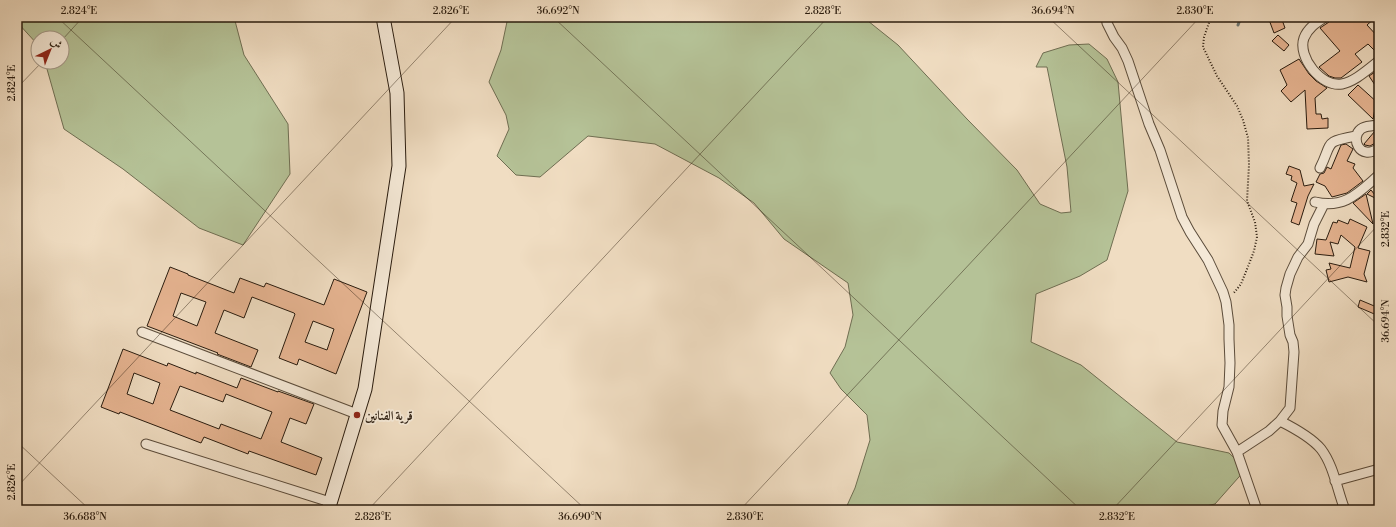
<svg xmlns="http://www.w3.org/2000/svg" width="1396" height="527" font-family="'Libre Bodoni',Amiri,serif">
  <rect width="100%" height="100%" fill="#f0ddc2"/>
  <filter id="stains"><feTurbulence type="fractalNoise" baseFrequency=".005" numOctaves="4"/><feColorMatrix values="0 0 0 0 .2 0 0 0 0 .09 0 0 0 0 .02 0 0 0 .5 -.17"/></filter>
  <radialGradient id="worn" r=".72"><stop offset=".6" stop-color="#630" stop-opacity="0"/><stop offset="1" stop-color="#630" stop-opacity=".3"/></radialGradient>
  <!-- green -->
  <path fill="#b5c297" stroke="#6f6e52" d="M17 17H234L244 55 288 124 290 174 243 245 199 228 123 169 64 129 45 62H62V38H38V45L17 22Z
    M508 17H863L898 45 967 119 1017 170 1040 204 1061 213 1071 212 1067 167 1047 67H1036L1043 53 1069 45 1089 44 1107 59 1118 82 1128 191 1107 260 1080 276 1036 294 1031 342 1081 365 1177 442 1229 453 1246 469 1215 504 1189 510H845L855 488 870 440 867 415 841 389 830 373 845 347 853 315 848 283 784 239 754 203 719 178 655 144 588 136 540 177 516 175 497 156 509 129 506 115 489 82 501 50Z"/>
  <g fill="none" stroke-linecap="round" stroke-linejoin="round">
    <!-- stream -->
    <path stroke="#6f7a77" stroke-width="3" d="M1238 25 1241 17"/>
  </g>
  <!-- building -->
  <path fill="#e6b491" stroke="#291b0e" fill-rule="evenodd" d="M1268 17H1281L1285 28 1274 33Z
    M1331 17H1376L1367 25 1379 38V55L1368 44 1355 54 1362 62 1341 78H1335L1329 76 1319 67 1340 51 1320 28 1329 22Z
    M1278 35 1289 45 1284 51 1272 41Z
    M1299 59 1309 74 1316 81 1327 88 1315 98 1316 114H1321L1322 119 1328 118V128L1307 129 1305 90 1291 102 1281 91 1287 85 1280 70Z
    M1375 72 1379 77V91L1369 76Z
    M1358 85 1379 104 1375 109 1373 119 1348 95Z
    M1379 130V140L1377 142 1370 146 1365 145 1364 144 1375 131Z
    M1346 144 1353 149 1347 161 1355 164 1353 168 1363 181 1347 193 1332 197 1325 186 1316 182 1320 174 1324 173 1327 167 1331 169 1341 145Z
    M1289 166 1300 170 1304 186 1314 184 1308 196 1299 225 1291 222 1297 203 1291 201 1297 183 1291 180 1292 176 1286 174Z
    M1371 190 1379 200 1367 194Z
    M1366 194 1373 224 1353 203Z
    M1350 219 1367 227 1358 248 1370 251 1364 274 1367 282 1348 277 1329 282 1326 270 1331 269 1329 263 1350 268 1355 247 1341 235 1338 244 1330 242 1334 256 1315 254 1317 239 1326 240 1333 222 1337 223 1338 220 1348 224Z
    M170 267 188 274V275L234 293 240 278 264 287 266 283 324 305 334 279 367 292 336 374 299 359 297 365 279 358 295 314 294 313 252 297 244 318 224 310 215 333 258 350 251 367 217 354 218 353 147 326ZM181 293 206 302 197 326 173 316ZM313 321 334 329 327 350 305 342Z
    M1360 300 1379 308V316L1358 307Z
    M123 349 167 366 168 363 196 374V372L237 388 241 378 278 392V391L314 404 306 424 290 418 281 442 322 458 316 475 249 451 248 454 204 437 201 443 120 412 119 414 101 407ZM134 373 160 383 153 404 127 394ZM180 386 223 402 226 394 272 412 261 439 221 424 219 429 170 410Z"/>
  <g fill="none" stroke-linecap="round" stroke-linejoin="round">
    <!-- minor casing -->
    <g stroke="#5b4c3b" stroke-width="11">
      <path id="minor" d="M1106 17 1107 23 1114 37 1122 48 1128 61 1149 124 1160 150 1182 217 1190 232 1208 260 1223 292 1226 302 1229 325V339L1230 363 1229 387 1223 411 1222 425 1237 452 1257 510
        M1325 17C1316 23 1308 28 1304 38 1297 57 1322 88 1342 84 1356 81 1368 69 1379 61
        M1379 124C1373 127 1366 125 1361 129 1350 137 1359 162 1379 148
        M1320 168C1333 142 1323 142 1356 136
        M1315 202C1345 209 1358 193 1379 175
        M142 332 357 414
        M1280 421C1294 428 1311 437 1321 449 1334 466 1337 490 1345 510
        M146 444 330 502
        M1237 452 1269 431 1280 421 1290 408 1294 352 1293 342 1290 335 1287 316V307L1285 295 1286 288 1290 274 1298 257 1308 244 1314 224 1324 204
        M1335 481 1379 469"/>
    </g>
    <!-- secondary casing -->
    <g stroke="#291b0e" stroke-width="15">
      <path id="secondary" d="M328 510 365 389 399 166 397 93 383 17"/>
    </g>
    <!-- path -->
    <path stroke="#291b0e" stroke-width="2" stroke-dasharray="1 2" stroke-linecap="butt" d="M1211 17 1204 37 1203 47 1217 76 1237 106 1243 120 1248 138 1249 165 1247 201 1255 222 1257 237 1254 251 1249 264 1241 284 1233 294"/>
    <!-- minor -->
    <use href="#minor" stroke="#f5e9d7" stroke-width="9"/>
    <!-- secondary -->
    <use href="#secondary" stroke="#f5e9d7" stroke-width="13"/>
  </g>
  <!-- ticks -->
  <path fill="none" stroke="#291b0e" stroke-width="1" stroke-opacity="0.45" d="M57 17 586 510M553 17 1081 510M1048 17 1379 326M62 40 83 17M17 88 42 62M17 442 90 510M17 487 456 17M368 510 828 17M740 510 1200 17M1112 510 1379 224"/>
  <!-- markers -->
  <circle fill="#8f2418" stroke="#f5e9d7" stroke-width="1.5" cx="357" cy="415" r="4"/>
  <g text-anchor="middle" stroke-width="3.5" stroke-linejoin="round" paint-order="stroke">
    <!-- poi labels -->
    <g font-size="13" font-weight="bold" fill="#291b0e" stroke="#f5e9d7" text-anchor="start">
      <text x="365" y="420">قرية الفنانين</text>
    </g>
  </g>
  <!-- margin -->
  <rect width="1396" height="527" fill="none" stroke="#f0ddc2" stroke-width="44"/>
  <!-- north arrow -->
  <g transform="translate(50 50) rotate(43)"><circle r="19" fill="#f5e9d7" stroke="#a39787"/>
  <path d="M0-3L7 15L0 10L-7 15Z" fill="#8f2418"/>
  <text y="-6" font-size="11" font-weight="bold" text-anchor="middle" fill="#291b0e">ش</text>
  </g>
  <rect x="22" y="22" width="1352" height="483" fill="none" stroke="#291b0e" stroke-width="1.5"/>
  <g font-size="10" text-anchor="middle" fill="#291b0e">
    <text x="79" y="14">2.824°E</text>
    <text x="451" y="14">2.826°E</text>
    <text x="558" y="14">36.692°N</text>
    <text x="823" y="14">2.828°E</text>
    <text x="1053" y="14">36.694°N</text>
    <text x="1195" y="14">2.830°E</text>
    <text transform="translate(11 83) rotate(-90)" y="4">2.824°E</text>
    <text transform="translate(1385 229) rotate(-90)" y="4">2.832°E</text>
    <text transform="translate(1385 321) rotate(-90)" y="4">36.694°N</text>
    <text transform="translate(11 482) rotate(-90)" y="4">2.826°E</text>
    <text x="85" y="520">36.688°N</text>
    <text x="373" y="520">2.828°E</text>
    <text x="580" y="520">36.690°N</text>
    <text x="745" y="520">2.830°E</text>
    <text x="1117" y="520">2.832°E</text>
  </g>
  <rect width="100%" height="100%" filter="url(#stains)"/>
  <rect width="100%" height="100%" fill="url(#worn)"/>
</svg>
